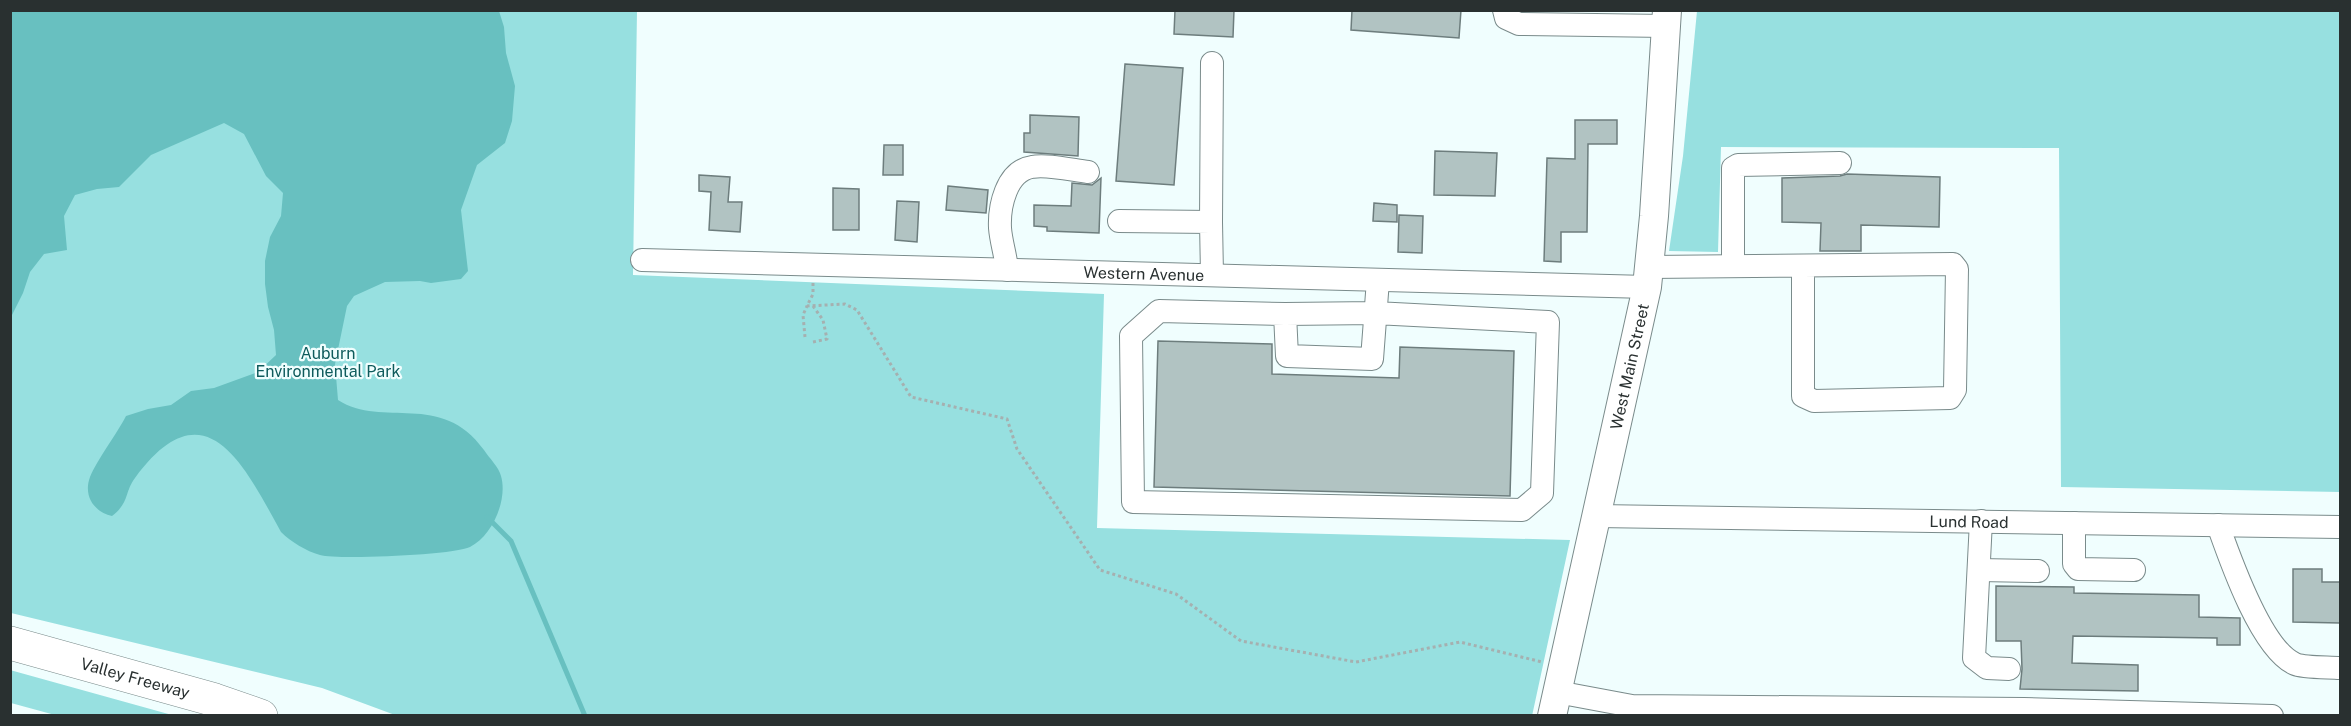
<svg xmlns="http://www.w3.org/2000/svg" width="2351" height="726" font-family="'Public Sans',sans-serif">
  <rect width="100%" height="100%" fill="#f0fefe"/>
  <!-- green -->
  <path fill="#97e0e0" d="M11 10 637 11 633 275 1104 294 1097 528 1570 540 1532 716 395 715 322 688 11 613Z
    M1697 11H2340V492L2061 487 2059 148 1721 147 1718 252 1669 251 1683 156Z
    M10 670 172 715H55L11 703Z"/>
  <!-- water -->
  <path fill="#68c0c0" d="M11 10 499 11 504 27 506 53 515 86 512 121 505 143 477 165 461 210 468 271 461 279 431 283 420 281 385 282 354 296 347 306 335 364 338 400C383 429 441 390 484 450 489 458 499 467 501 476 508 500 492 536 470 547 454 555 338 560 320 555 306 551 291 542 281 532 244 465 205 383 135 478 124 493 130 502 112 516 94 512 83 496 90 477 97 460 116 435 126 416L148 409 171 405 191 391 214 388 258 372 276 355 274 330 268 307 265 284V261L270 237 281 216 283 193 266 176 244 134 224 123 151 155 119 187 97 189 75 195 64 216 67 250 44 254 30 272 23 293 11 317Z"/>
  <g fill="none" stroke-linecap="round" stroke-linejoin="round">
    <!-- stream -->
    <path stroke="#68c0c0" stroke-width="5" d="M487 517 511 541 585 716"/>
  </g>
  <!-- building -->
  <path fill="#b1c3c2" stroke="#6d7d7d" stroke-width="1.5" d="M1175 10H1234L1233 37 1174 34Z
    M1352 10H1461L1459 38 1351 30Z
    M1125 64 1183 68 1174 185 1116 181Z
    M1030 115 1079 117 1078 156 1024 152V133H1030Z
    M1575 120H1617V144H1588L1587 232H1561V262L1544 261 1547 158 1575 159Z
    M884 145H903V175H883Z
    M1435 151 1497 153 1495 196 1434 195Z
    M1847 174 1940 177 1939 227 1861 225V251H1820L1821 223 1782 222V178L1840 176Z
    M699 175 730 177 728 202H742L740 232 709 230 711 192 699 191Z
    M1101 178 1099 233 1047 231V227L1034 226V205L1071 206 1072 183 1092 185Z
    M948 186 988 190 986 213 946 210Z
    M833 188 859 189V230H833Z
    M897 201 919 202 917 242 895 240Z
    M1374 203 1397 205V222L1373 221Z
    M1399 215 1423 216 1422 253 1398 252Z
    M1158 341 1272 344V374L1399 378 1400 347 1514 351 1510 496 1154 487Z
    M2293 569H2322V582H2340V623L2293 622Z
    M1996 586 2074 587V593L2199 595V617L2240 618V645H2217V638L2073 636 2072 663 2138 665V691L2020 689 2022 669 2021 641H1996Z"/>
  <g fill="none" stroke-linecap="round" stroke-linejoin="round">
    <!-- minor casing -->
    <g stroke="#7a8b8b" stroke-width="24">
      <g id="minor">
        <path d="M1504 10 1506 18 1519 24 1666 26"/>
        <path d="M1119 221 1211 222 1212 275"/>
        <path d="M1211 222 1212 63"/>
        <path id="s1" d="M642 260 1647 287"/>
        <path d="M1733 266V168L1738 165 1840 163"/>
        <path d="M1649 267 1953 264 1957 269 1955 390 1950 398 1814 401 1803 396V266"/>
        <path d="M1007 270C1006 256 1001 242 1000 228 999 207 1006 171 1032 167 1046 164 1072 170 1088 172"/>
        <path d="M1285 314 1375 313 1548 322 1542 493 1522 510 1133 502 1131 336 1159 311 1285 314 1287 356 1372 359 1378 280"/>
        <path id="s2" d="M1597 516 2340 527"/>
        <path d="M1981 521 1974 658 1987 668 2009 669"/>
        <path d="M2074 523V564L2078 569 2134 570"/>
        <path d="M2218 525C2230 559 2261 649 2295 664 2304 668 2329 667 2340 668"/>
        <path d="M1979 570 2038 571"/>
        <path d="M1557 692 1632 706 2024 709 2272 716"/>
      </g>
    </g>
    <!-- major casing -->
    <g stroke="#7a8b8b" stroke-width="30">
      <g id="major">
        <path id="s3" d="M1552 716 1647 287 1654 216 1667 10"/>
      </g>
    </g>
    <!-- highway casing -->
    <g stroke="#7a8b8b" stroke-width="34">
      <g id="highway">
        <path id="s4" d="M10 643 215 700 261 716"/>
      </g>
    </g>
    <!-- path -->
    <path stroke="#a5b0b0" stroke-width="3" stroke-dasharray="3 3" stroke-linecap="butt" d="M813 283V294L807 306 845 304 857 310 911 397 1007 419 1017 449 1100 570 1176 594 1241 641 1356 662 1460 642 1542 662
      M805 337 803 315 807 306
      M813 342 827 339 823 320 813 306"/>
    <!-- minor -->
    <use href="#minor" stroke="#fff" stroke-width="22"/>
    <!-- major -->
    <use href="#major" stroke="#fff" stroke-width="28"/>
    <!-- highway -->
    <use href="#highway" stroke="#fff" stroke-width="33"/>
  </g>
  <g text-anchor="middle" stroke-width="4.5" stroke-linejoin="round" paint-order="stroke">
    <!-- street labels -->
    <g font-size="16" fill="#293030" stroke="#f0fefe">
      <text dy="6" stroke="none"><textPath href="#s1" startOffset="502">Western Avenue</textPath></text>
      <text dy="6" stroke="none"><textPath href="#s3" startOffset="358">West Main Street</textPath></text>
      <text dy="6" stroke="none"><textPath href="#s2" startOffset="372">Lund Road</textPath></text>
      <text dy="6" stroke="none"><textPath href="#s4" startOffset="130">Valley Freeway</textPath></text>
    </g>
    <!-- park labels -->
    <g font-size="16" fill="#0e5b5c" stroke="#f0fefe">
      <text x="328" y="359">Auburn<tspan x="328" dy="18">Environmental Park</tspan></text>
    </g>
  </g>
  <!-- border -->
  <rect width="2351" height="726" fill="none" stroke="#293030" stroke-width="24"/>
</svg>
